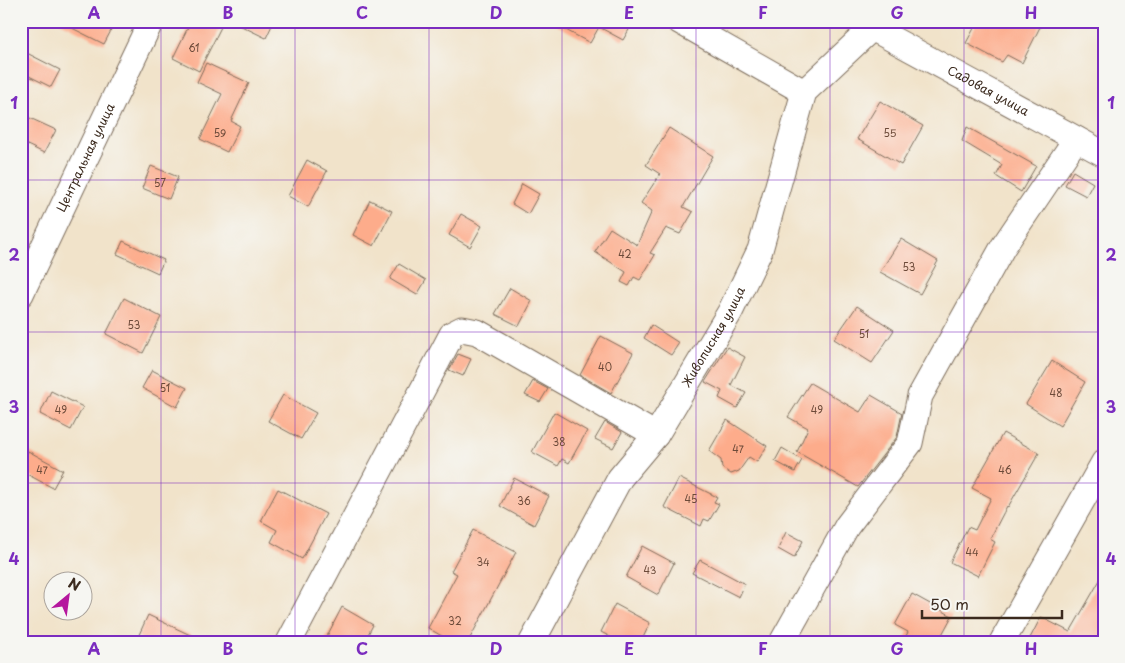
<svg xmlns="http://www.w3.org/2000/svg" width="1125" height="663" font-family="'Playpen Sans',sans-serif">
  <rect width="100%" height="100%" fill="#f6f6f2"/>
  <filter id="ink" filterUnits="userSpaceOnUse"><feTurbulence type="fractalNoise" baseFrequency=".02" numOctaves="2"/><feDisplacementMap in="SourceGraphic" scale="10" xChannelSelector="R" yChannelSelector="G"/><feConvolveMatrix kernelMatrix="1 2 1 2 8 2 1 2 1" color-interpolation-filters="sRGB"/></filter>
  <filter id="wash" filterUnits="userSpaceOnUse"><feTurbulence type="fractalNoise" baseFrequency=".0096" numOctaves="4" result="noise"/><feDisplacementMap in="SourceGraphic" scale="20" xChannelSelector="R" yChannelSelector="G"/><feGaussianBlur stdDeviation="1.12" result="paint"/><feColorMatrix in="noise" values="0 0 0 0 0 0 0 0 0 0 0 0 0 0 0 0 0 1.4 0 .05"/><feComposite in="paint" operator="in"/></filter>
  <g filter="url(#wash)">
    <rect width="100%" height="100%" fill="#f1e3ca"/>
    <g id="blocks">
      <!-- building -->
      <path fill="#fdac8b" d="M58 21H116L104 44Z
        M191 21H224L199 71 173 58Z
        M231 21H274L266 38Z
        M549 21H634L623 40 599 27 590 43Z
        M978 21H1043L1022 63 1007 55 1002 62 966 43Z
        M21 50 60 70 51 87 21 72Z
        M206 63 249 83 231 121 240 126 227 152 200 139 222 94 197 82Z
        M880 101 923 126 901 165 857 139Z
        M21 114 56 130 44 153 21 142Z
        M967 127 1036 166 1021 192 996 176 1002 165 962 141Z
        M669 128 713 156 683 207 693 212 680 234 666 228 650 253 655 255 640 280 634 277 629 286 621 282 626 272 595 252 610 228 637 245 652 211 641 203 660 174 646 165Z
        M307 160 327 171 308 207 288 196Z
        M151 166 178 177 169 199 142 188Z
        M1073 171 1093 183 1086 196 1065 185Z
        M522 184 539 194 528 214 512 204Z
        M370 200 392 211 374 246 353 235Z
        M461 214 482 226 470 247 449 235Z
        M901 239 938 261 920 294 880 272Z
        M123 241 164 260 158 273 117 254Z
        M399 264 426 280 417 295 390 279Z
        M510 288 532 301 519 326 495 314Z
        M124 298 161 317 143 353 106 334Z
        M857 306 894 330 872 363 834 339Z
        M651 325 679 343 671 355 644 338Z
        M601 336 633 353 611 393 580 375Z
        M727 347 745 357 731 385 746 393 737 408 719 398 722 391 705 382Z
        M458 354 471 359 463 376 449 370Z
        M1052 361 1085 382 1060 426 1026 404Z
        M152 370 187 388 177 407 142 388Z
        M533 381 548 389 540 402 525 395Z
        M810 383 860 412 871 395 902 413 897 437 858 487 797 452 808 428 788 417Z
        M51 391 83 407 71 430 40 414Z
        M283 395 316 413 301 439 268 421Z
        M554 412 587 431 569 463 562 459 558 466 532 452Z
        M727 420 767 446 757 462 749 457 739 471 731 474 722 468 721 460 709 451Z
        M605 422 622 432 613 448 595 439Z
        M1003 433 1039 453 1008 507 1007 506 990 539 995 542 978 576 950 562 968 527 975 530 991 498 972 488Z
        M782 448 802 460 795 472 775 461Z
        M28 451 63 470 53 488 21 471V464Z
        M514 478 549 496 534 525 500 506Z
        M679 478 717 497 714 502 719 504 709 521 704 519 701 526 664 507Z
        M278 489 326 514 302 559 271 542 277 530 261 521Z
        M473 530 516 552 468 642H452L428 628 457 574 451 571Z
        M786 532 803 541 794 558 778 549Z
        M642 546 674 563 658 595 626 577Z
        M700 560 745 584 739 597 692 573Z
        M1104 573V632L1098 642H1028L1041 617 1070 632Z
        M912 594 952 616 938 642H903L908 632 895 625Z
        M615 604 650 623 641 642H620L601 632Z
        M342 607 373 625 364 642H324Z
        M148 615 205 642H148L138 637Z"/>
    </g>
  </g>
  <g filter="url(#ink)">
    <use href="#blocks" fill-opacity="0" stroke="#7b6b5a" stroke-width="1"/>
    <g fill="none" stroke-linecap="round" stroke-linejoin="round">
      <!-- minor casing -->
      <g stroke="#7b6b5a" stroke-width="27">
        <g id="minor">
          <path d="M679 21 804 92"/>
          <path id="s1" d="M872 28 1104 154"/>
          <path id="s2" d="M21 294 151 21"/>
          <path d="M289 642 452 334 462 329 477 332 656 435"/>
          <path id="s3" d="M532 642 620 478 656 435 730 312 760 250 804 92 872 28"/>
          <path d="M782 642 847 526 910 443 920 396 1003 247 1076 139"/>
          <path d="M1002 642 1104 462"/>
        </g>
      </g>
      <!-- minor -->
      <use href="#minor" stroke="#fff" stroke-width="25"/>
    </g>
  </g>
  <!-- grid -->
  <path fill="none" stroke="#7b2cbf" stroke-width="1" stroke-opacity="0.55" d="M161 21V642M295 21V642M429 21V642M562 21V642M696 21V642M830 21V642M964 21V642M21 180H1104M21 332H1104M21 483H1104"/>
  <g text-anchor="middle" stroke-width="4.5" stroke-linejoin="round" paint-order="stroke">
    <!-- number labels -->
    <g font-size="10" fill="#6c4a39">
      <text x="194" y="52">61</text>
      <text x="220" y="137">59</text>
      <text x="890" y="137">55</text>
      <text x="160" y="187">57</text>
      <text x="625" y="258">42</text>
      <text x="909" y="271">53</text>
      <text x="134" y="329">53</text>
      <text x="864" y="338">51</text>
      <text x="605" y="371">40</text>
      <text x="165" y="392">51</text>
      <text x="1056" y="397">48</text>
      <text x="61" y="414">49</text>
      <text x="817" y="414">49</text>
      <text x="559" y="446">38</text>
      <text x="738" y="453">47</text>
      <text x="42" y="474">47</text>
      <text x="1005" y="474">46</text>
      <text x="691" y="503">45</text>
      <text x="524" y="505">36</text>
      <text x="972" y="556">44</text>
      <text x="483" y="566">34</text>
      <text x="650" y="574">43</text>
      <text x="455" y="625">32</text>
    </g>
    <!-- street labels -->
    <g font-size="12" fill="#3b2a1e" stroke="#f6f6f2">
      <text dy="4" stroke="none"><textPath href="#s1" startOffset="132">Садовая улица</textPath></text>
      <text dy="4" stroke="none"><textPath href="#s2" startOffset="151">Центральная улица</textPath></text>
      <text dy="4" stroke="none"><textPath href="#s3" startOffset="356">Живописная улица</textPath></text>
    </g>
  </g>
  <!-- margin -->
  <rect width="1125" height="663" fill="none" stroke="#f6f6f2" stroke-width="55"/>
  <!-- north arrow -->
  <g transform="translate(68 596) rotate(29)"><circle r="24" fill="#f6f6f2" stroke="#aba49d"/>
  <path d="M0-4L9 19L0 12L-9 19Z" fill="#b5179e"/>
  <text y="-8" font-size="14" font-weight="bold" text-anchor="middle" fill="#3b2a1e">N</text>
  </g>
  <!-- scale -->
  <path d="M922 610v8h140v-8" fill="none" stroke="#3b2a1e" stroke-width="2.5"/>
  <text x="930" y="610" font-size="15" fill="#3b2a1e" stroke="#f6f6f2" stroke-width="4" paint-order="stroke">50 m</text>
  <rect x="28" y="28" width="1070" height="608" fill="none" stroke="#7b2cbf" stroke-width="2"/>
  <g font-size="16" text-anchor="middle" font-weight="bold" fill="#7b2cbf">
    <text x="94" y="19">A</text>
    <text x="228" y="19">B</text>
    <text x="362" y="19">C</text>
    <text x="496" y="19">D</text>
    <text x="629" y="19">E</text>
    <text x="763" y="19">F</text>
    <text x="897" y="19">G</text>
    <text x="1031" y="19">H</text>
    <text x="14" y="109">1</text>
    <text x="1111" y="109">1</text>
    <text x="14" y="261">2</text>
    <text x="1111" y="261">2</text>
    <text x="14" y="413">3</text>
    <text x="1111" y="413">3</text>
    <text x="14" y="565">4</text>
    <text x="1111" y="565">4</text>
    <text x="94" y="655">A</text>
    <text x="228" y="655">B</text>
    <text x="362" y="655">C</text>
    <text x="496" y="655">D</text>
    <text x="629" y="655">E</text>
    <text x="763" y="655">F</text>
    <text x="897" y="655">G</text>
    <text x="1031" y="655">H</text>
  </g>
</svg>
